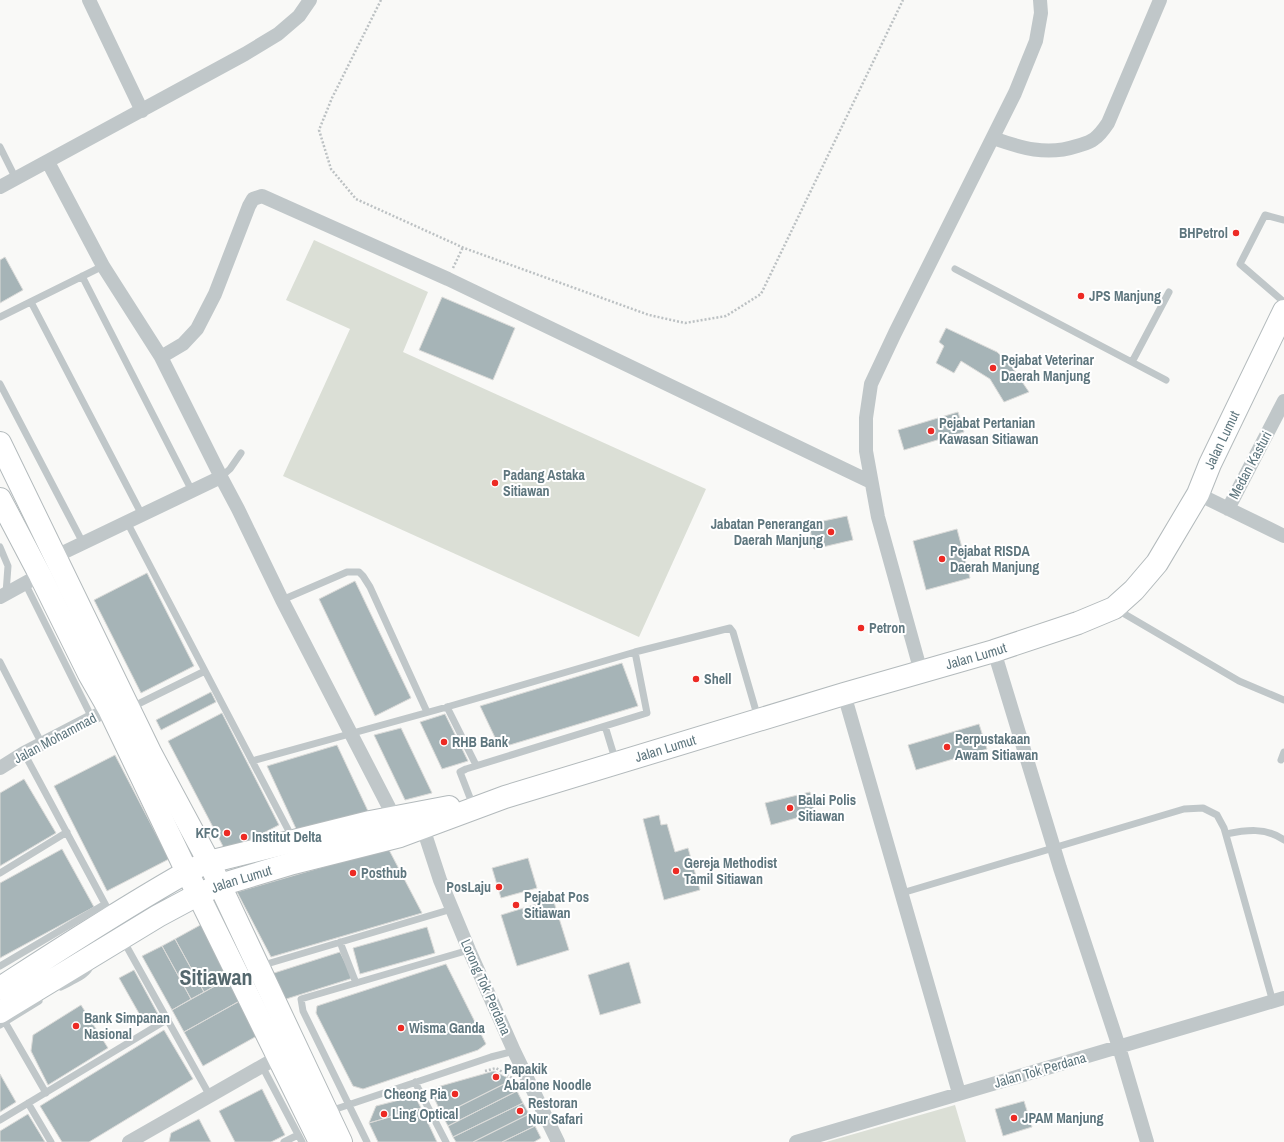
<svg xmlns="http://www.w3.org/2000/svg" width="1284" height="1142" font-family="'Archivo Narrow',sans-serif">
  <rect width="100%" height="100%" fill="#f9f9f7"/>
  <!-- green -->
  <path fill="#dbdfd6" d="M314 240 428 292 403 352 706 489 639 637 283 476 350 329 286 300Z
    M955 1105 966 1142H826Z"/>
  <!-- building -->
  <path fill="#a6b4b7" stroke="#dbdbd9" d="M5 257 23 290 0 303V260Z
    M442 297 515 328 493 380 419 350Z
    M946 328 997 352 1010 364 1029 392 1004 402 990 379 961 361 954 373 936 363 944 346 939 342Z
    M958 412 964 432 904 450 898 430Z
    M847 516 853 540 814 549 809 524Z
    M957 529 970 578 926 590 913 541Z
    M147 573 194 666 141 693 94 600Z
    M355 581 411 698 375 716 319 599Z
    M622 663 638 706 500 748 480 706Z
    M211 692 216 702 161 730 156 720Z
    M222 713 279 825 226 852 168 741Z
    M445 714 468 761 442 769 420 722Z
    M979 724 987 749 916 770 908 745Z
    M401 728 432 793 405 800 374 735Z
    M337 745 368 811 298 833 267 766Z
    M115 755 169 859 107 891 54 786Z
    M24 779 56 833 0 866V793Z
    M810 792 815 813 771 825 765 803Z
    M659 815 661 825 667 824 675 852 688 848 700 890 664 900 643 819Z
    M388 848 422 913 271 957 237 892Z
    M62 849 94 907 0 958V883Z
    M528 858 537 888 501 898 492 868Z
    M553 899 569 950 517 966 501 915Z
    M204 923 233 976 204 992 175 939Z
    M427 927 435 953 360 974 353 948Z
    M175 939 204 992 191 999 162 946Z
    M162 946 191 999 172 1010 142 956Z
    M340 952 353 978 283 1000 271 974Z
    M629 962 641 1003 600 1015 588 975Z
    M446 964 486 1044 478 1050 363 1089 353 1086 316 1013 317 1006Z
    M134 970 159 1016 145 1024 119 978Z
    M233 976 245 998 184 1032 172 1010Z
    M245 998 264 1032 203 1066 184 1032Z
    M81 1005 108 1048 48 1085 31 1051 33 1035Z
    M164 1030 193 1079 89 1142H62L40 1106Z
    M494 1071 512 1080 442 1115 430 1089Z
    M0 1074 16 1102 0 1112Z
    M512 1080 517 1091 448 1126 442 1115Z
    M262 1089 285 1135 271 1142H235L219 1111Z
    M517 1091 523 1103 453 1137 448 1126Z
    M415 1096 421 1108 369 1123 376 1106Z
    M1024 1101 1032 1127 1003 1136 995 1109Z
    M523 1103 529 1114 473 1142H456L453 1137Z
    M421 1108 437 1142H378L369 1123Z
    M28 1114 45 1142H0V1131Z
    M529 1114 535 1126 502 1142H473Z
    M199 1119 211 1142H169L171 1133Z
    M535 1126 541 1138 534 1142H502Z"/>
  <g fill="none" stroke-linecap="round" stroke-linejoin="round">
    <!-- primary casing -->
    <g stroke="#b3bbbe" stroke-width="24">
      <path id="primary" d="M0 988C62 948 123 908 187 872
        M0 1012 158 916 199 894"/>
    </g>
    <!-- trunk casing -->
    <g stroke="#b3babc" stroke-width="24">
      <g id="trunk">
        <path d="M0 443 151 754 209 862 341 1142"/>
        <path d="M0 499 40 575 89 674 109 709 187 872 320 1142"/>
        <path d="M195 868 209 862 370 822 449 807"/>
        <path id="s1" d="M199 894 220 885 293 863 400 836 505 797 844 694 994 651 1078 623 1114 608 1134 590 1157 563 1198 494 1210 464 1284 311"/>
      </g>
    </g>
    <!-- path -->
    <path stroke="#bcc1c3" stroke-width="2.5" stroke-dasharray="2 2" stroke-linecap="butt" d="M381 0 332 98 319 130 331 169 356 199 464 248 649 315 685 323 726 316 761 294 903 0
      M453 268 463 247
      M485 1071 496 1068 512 1078"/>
    <!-- service -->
    <path stroke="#c0c7c9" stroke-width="7" d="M0 147 16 179
      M1284 220 1265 215 1240 264 1284 302
      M955 269 1166 380
      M82 276 192 491
      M31 302 142 515
      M0 317 103 266
      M1132 362 1169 292
      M0 384 83 543
      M221 477 230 469 241 453
      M127 522 293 839
      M0 547 8 566 6 593
      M25 583 92 718
      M282 600 347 572H359L363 576 370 587 427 712
      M1116 609 1239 681 1284 700
      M0 662 42 744
      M132 707 205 671
      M447 707 476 765
      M605 726 616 762
      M24 753 111 915
      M1281 760 1284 752
      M252 761 447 707 635 652 730 628 733 632 758 718
      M472 803 460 772 466 769 647 713 635 652
      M1226 834C1246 830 1266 827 1284 840
      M0 873 67 832
      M902 893 1184 809 1203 808 1217 815 1224 828 1273 1002
      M123 940 210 1096
      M340 942 356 983
      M0 966 105 904
      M260 966 452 909
      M61 987C70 982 84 977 89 969
      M5 1022 46 1093
      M0 1025 39 1001
      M262 1066 302 1142
      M415 1082 446 1142
      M28 1103 51 1142
      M330 1111 491 1057 514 1051
      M0 1120 168 1019
      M284 1142 298 1135
      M367 1142 303 1011 301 999 469 950"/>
    <!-- minor -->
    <path stroke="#c0c7c9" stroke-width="14" d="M89 0 142 111
      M993 138C1021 148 1047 156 1077 146 1083 144 1089 143 1094 139 1100 135 1104 129 1108 123L1160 0
      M48 162 103 266 161 357 221 477 238 509 282 600 394 817
      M0 187 245 54 278 34 299 16 310 0
      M161 357 183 344 197 329 215 294 249 206 253 199 262 196 448 279 871 482
      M1198 494 1284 536
      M1228 509 1284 401
      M54 557 221 477
      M0 597 40 575
      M994 651 1060 868 1119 1047 1147 1142
      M921 672 878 517 866 451V418L871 384 895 333 1015 93 1036 41 1041 13 1040 0
      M844 694 959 1093
      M0 768 24 753 109 709
      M423 828 440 880 469 950 514 1051 558 1142
      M129 1142 278 1057
      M796 1142 1284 998"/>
    <!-- primary -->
    <use href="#primary" stroke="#fff" stroke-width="22"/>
    <!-- trunk -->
    <use href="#trunk" stroke="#fff" stroke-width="22"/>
  </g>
  <!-- markers -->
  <g fill="#ed2a24" stroke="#fff" stroke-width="1.5">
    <circle cx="1236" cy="233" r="4"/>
    <circle cx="1081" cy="296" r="4"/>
    <circle cx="993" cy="368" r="4"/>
    <circle cx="931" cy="431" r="4"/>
    <circle cx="495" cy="483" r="4"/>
    <circle cx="831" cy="532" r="4"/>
    <circle cx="942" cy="559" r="4"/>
    <circle cx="861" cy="628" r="4"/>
    <circle cx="696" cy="679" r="4"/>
    <circle cx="444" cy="742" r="4"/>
    <circle cx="947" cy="747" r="4"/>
    <circle cx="790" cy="808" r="4"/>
    <circle cx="227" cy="833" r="4"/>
    <circle cx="244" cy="837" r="4"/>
    <circle cx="676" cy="871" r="4"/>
    <circle cx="353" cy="873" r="4"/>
    <circle cx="499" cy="887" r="4"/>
    <circle cx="516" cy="905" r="4"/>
    <circle cx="76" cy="1026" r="4"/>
    <circle cx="401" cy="1028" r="4"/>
    <circle cx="496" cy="1077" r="4"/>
    <circle cx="455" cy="1094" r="4"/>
    <circle cx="520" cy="1111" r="4"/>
    <circle cx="384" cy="1114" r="4"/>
    <circle cx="1014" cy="1118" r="4"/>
  </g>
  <g text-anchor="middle" stroke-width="4" stroke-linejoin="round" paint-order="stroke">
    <!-- poi labels -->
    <g font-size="14" font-weight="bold" fill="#5e767e" stroke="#fff" text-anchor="start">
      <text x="1228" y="238" text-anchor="end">BHPetrol</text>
      <text x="1089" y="301">JPS Manjung</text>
      <text x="1001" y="365">Pejabat Veterinar<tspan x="1001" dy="16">Daerah Manjung</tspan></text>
      <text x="939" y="428">Pejabat Pertanian<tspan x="939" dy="16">Kawasan Sitiawan</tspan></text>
      <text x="503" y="480">Padang Astaka<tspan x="503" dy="16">Sitiawan</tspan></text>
      <text x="823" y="529" text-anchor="end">Jabatan Penerangan<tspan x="823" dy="16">Daerah Manjung</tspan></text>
      <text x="950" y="556">Pejabat RISDA<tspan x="950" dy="16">Daerah Manjung</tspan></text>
      <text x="869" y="633">Petron</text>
      <text x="704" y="684">Shell</text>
      <text x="955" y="744">Perpustakaan<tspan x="955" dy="16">Awam Sitiawan</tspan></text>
      <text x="452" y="747">RHB Bank</text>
      <text x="798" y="805">Balai Polis<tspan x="798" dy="16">Sitiawan</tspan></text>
      <text x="219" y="838" text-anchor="end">KFC</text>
      <text x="252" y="842">Institut Delta</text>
      <text x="684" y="868">Gereja Methodist<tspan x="684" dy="16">Tamil Sitiawan</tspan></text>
      <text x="361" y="878">Posthub</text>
      <text x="491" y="892" text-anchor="end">PosLaju</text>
      <text x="524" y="902">Pejabat Pos<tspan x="524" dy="16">Sitiawan</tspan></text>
      <text x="84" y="1023">Bank Simpanan<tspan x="84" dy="16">Nasional</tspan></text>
      <text x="409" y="1033">Wisma Ganda</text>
      <text x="504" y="1074">Papakik<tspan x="504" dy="16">Abalone Noodle</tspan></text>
      <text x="447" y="1099" text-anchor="end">Cheong Pia</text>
      <text x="528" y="1108">Restoran<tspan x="528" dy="16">Nur Safari</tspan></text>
      <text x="392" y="1119">Ling Optical</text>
      <text x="1022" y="1123">JPAM Manjung</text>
    </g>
    <!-- street labels -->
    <g font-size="14" fill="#5e767e" stroke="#fff">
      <text dy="5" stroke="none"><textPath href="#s1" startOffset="1161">Jalan Lumut</textPath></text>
      <text transform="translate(1250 465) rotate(-62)" y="5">Medan Kasturi</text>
      <text dy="5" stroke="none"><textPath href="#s1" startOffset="813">Jalan Lumut</textPath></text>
      <text transform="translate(55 738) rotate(-28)" y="5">Jalan Mohammad</text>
      <text dy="5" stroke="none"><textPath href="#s1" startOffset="489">Jalan Lumut</textPath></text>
      <text dy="5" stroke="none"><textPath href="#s1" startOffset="45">Jalan Lumut</textPath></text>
      <text transform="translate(486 987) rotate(66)" y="5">Lorong Tok Perdana</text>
      <text transform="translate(1040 1070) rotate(-16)" y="5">Jalan Tok Perdana</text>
    </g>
    <!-- town labels -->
    <g font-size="22" font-weight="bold" fill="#55686e" stroke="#fff">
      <text x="216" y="985">Sitiawan</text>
    </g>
  </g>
</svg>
